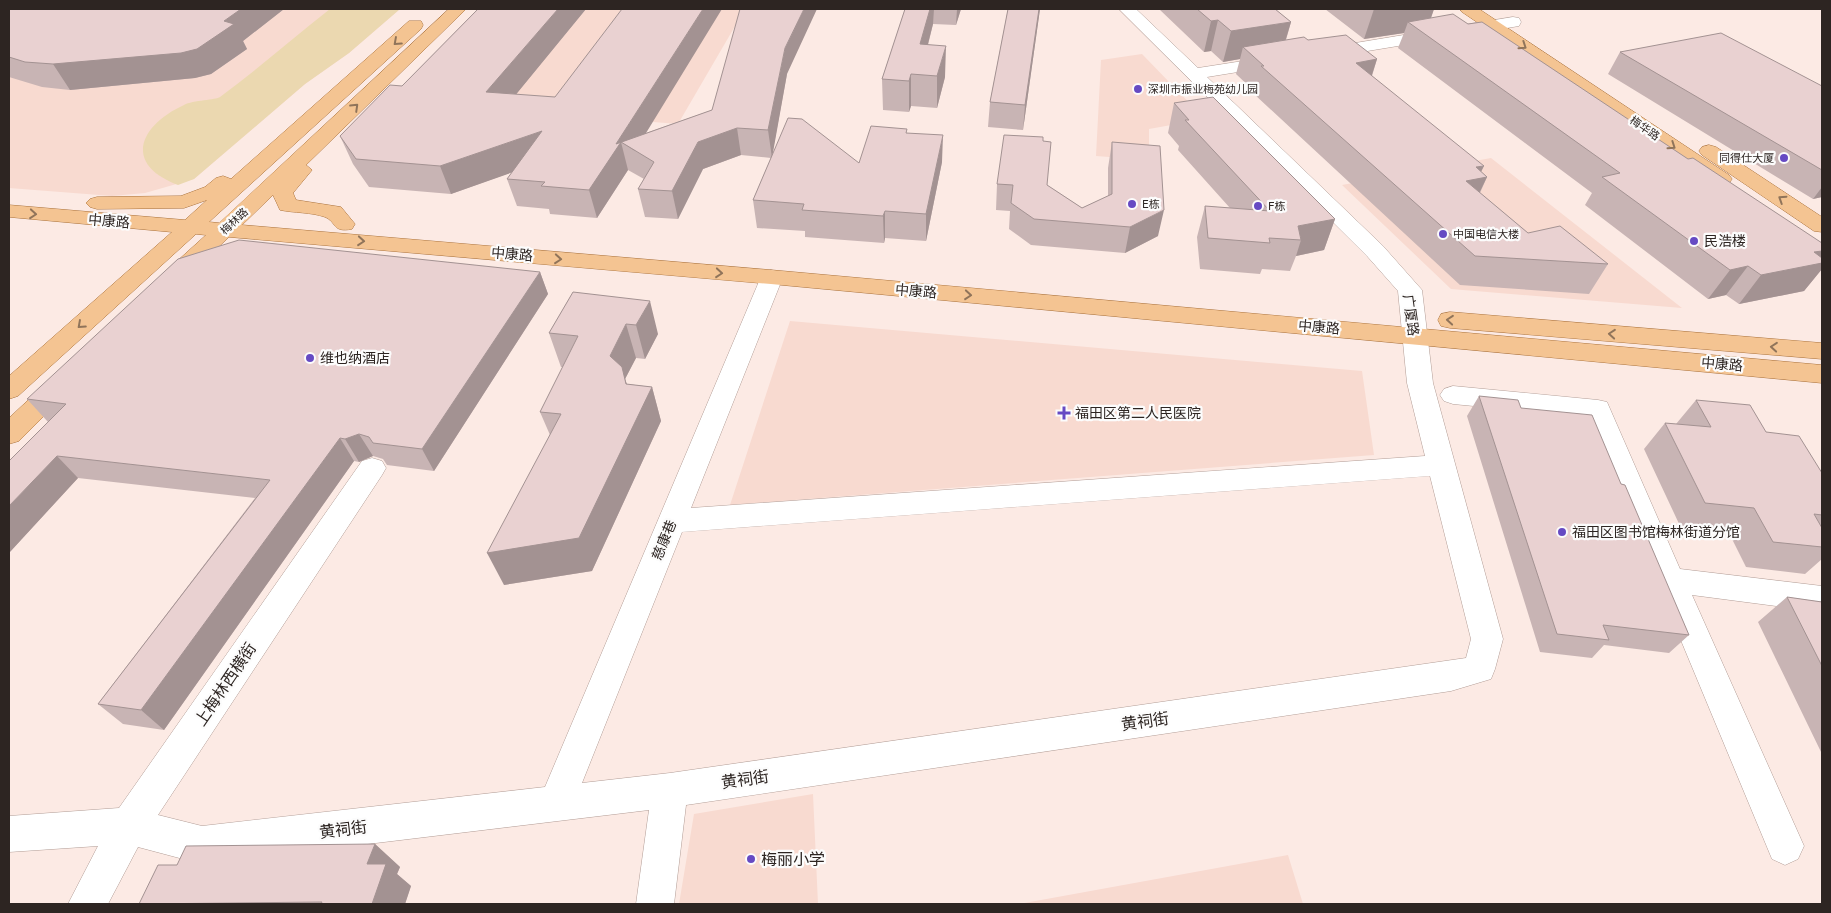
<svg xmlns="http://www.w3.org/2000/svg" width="1831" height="913" font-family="'Public Sans','Noto Sans SC',sans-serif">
  <rect width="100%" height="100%" fill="#fceae4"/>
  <!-- built -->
  <path fill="#f8dad0" d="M9 9H400L349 53 305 84 194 179 145 193 112 196 9 188Z
    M485 9H745L678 124 393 101Z
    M1142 54 1205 119 1149 129V160L1096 156 1101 60Z
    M1491 158 1682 308 1451 289 1342 185Z
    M790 321 1362 371 1374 455 730 505Z
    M813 794 818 904H679L694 814Z
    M1288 855 1303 904H1019Z"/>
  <!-- green -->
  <path fill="#ebd8b0" d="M330 9H400L349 53 305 84 194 179 178 185C122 164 140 125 184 105 193 100 216 100 220 97 258 69 293 38 330 9Z"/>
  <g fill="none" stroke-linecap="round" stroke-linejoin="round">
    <!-- minor casing -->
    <g stroke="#b29d96" stroke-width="1">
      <path id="minor" d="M1119 9H1136L1198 68 1275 56 1281 57 1284 61 1281 65 1207 77 1383 246 1422 290 1433 383 1503 639 1495 669 1491 679 1451 691 686 805 674 904H636L649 810 202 864 138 847 108 904H68L98 846 9 852V816L119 808 362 461 372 458 382 461 386 468 382 475 158 815 202 826 545 787 763 272 771 270 779 272 783 277 691 508 1425 456 1407 383 1398 291 1367 256ZM1430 476 1471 639 1466 658 670 773 582 783 682 532Z
        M1513 17 1519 18 1521 22 1519 26 1325 58 1319 57 1316 53 1319 49 1325 48Z
        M1453 386 1598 400 1607 402 1680 569 1822 586V612L1692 595 1804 846 1798 859 1785 865 1772 859 1588 417 1453 404 1444 401 1440 395 1444 389Z"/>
    </g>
    <!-- major casing -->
    <g stroke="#aa723c" stroke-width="1">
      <path id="major" d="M449 9H466L306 165 312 170 293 193 296 200 341 207 355 224 352 229C332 233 337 222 325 217 311 212 294 213 280 210L273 195 242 225 771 270 1822 365V383L771 284 229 237 180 283 172 285 164 283 160 278 164 273 206 235 196 234 18 396 9 399V376L172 232 9 217V205L185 220 207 200 184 208 97 209 90 207 86 203 90 199 97 197 181 196 205 187 216 178 223 176 231 179 409 21H421L423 25 421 29 209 222 219 223Z
        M1460 9H1479L1729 175 1732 179 1729 183 1722 185 1715 183 1462 12Z
        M1709 145 1716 147 1822 217V232L1814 231 1702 155 1699 151 1702 147Z
        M1450 312 1822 343V359L1450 328 1441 326 1438 320 1441 314Z
        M63 373 72 376 76 382 72 388 19 441 9 444V418L54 376Z"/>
    </g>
    <!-- minor -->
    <use href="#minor" fill="#fff" fill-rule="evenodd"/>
    <!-- major -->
    <use href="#major" fill="#f4c492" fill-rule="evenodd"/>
  </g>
  <!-- wall -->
  <path fill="#c8b4b4" d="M9 9H284L243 41 247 49 211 74 195 78 70 90 42 87 9 77Z
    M478 9H586L516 94 646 133 712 110 787 74 772 155 859 163 907 133 942 162 926 241 885 238 884 243 805 237V231L757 228 753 200 771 158 741 155 703 169 678 219 645 217 638 189 644 179 628 170 597 218 550 214 549 209 517 206 507 179 512 172 451 194 369 187 353 164 340 136 402 86Z
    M905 9H961L956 25 933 24 928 45 945 77 937 108 911 106 909 112 883 110 882 79Z
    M1008 9H1040L1023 130 988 127 990 102Z
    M1159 9H1275L1291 22 1286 40H1308L1377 59 1372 76 1487 177 1480 193 1528 233 1608 264 1589 294 1460 285 1254 94 1255 92 1236 74 1240 59 1223 62 1211 51 1204 52Z
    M1325 9H1434L1431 18 1468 24 1688 159 1822 243V269L1804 291 1739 304 1726 295 1708 299 1585 205 1592 193 1398 48 1404 33 1364 39Z
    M1620 52 1822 86V197L1813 199 1608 74Z
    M1174 103 1335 219 1324 250 1296 256 1290 271 1262 269 1260 274 1200 269 1197 237 1205 206 1230 208 1178 150 1179 146 1168 133Z
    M1043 141 1047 185 1082 208 1108 196V168L1112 142 1158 236 1125 253 1031 245 1009 229 1010 211 996 210 997 184Z
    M540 272 548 294 434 471 387 465 383 459 373 456 359 462 354 461 164 730 123 724 98 704 255 498 78 478 9 553 48 422 27 399Z
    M573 292 658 334 645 359 636 358 625 379 627 384 652 387 661 421 592 571 504 585 550 435 540 412 563 367H561L549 333Z
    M1479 396 1521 408 1621 484 1689 635 1669 653 1604 645 1592 658 1540 652 1467 416Z
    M1696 400 1766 432 1822 473V559L1805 574 1746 567 1729 533 1681 528 1644 449 1665 423 1676 424Z
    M1787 597 1822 602V754L1758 622Z
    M375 844 400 867 397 874 411 886 405 904H139L177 865Z"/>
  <!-- shaded-wall -->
  <path fill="#a39292" d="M241 9H284L243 41 247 49 211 74 195 78 70 90 53 64 224 21Z
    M558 9H586L496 119 486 92Z
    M703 9H722L635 151 621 142 628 170 597 218 589 190 616 144Z
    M804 9H817L787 74 772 158 768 130 785 48Z
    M930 9H934L933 24 920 75V44Z
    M957 9H961L956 25Z
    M1039 9H1040L1023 130 1025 105Z
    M1374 9H1434L1427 29 1408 22 1404 33 1364 39Z
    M1218 20 1211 51 1204 52 1211 21Z
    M1291 22 1282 52 1243 47 1240 59 1223 62 1231 31Z
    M946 46 945 77 937 108V76Z
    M1377 59 1368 87 1356 63Z
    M911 74V106L909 112V81Z
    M737 128 741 155 703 169 678 219 672 191 698 142Z
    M542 131 550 159 451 194 440 166Z
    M943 135 942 162 926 241V214Z
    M1484 166 1478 178 1487 177 1473 206 1466 181 1476 167Z
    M1822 187V197L1813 199Z
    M1164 210 1158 236 1125 253 1130 227Z
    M885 211V238L884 243 883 216Z
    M1335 219 1324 250 1296 256 1301 240 1298 226Z
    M1822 251V269L1804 291 1739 304 1761 275 1814 252Z
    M1748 266 1726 295 1708 299 1730 270Z
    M540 272 548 294 434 471 422 449Z
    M650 301 658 334 645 359 636 325Z
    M626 324 636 358 625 379 632 401 610 356Z
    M652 387 661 421 592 571 504 585 487 553Z
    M359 434 373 456 359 462 345 439Z
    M340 438 354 461 164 730 141 710Z
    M57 456 78 478 9 553V506Z
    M375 844 400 867 397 874 411 886 405 904H372L367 864Z"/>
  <!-- building -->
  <path fill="#e9d1d1" stroke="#a39292" d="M9 9H241L224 21 234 24 197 49 181 53 53 64 25 62 9 57Z
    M478 9H558L486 92 555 97 622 9H703L616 144 712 110 740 9H804L785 48 768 130 737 128 698 142 672 191 638 189 654 162 621 142 589 190 541 186 545 182 507 179 542 131 440 166 356 159 340 136 390 85 402 86Z
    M905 9H930L920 44 946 46 937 76 911 74 909 81 882 79Z
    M1008 9H1039L1025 105 990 102Z
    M1197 9H1275L1291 22 1231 31 1218 20 1211 21Z
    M1453 14 1468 24 1482 22 1688 159 1693 158 1822 243V251L1814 252 1822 258V263L1761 275 1748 266 1730 270 1602 177 1620 173 1408 22Z
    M1721 33 1822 86V170L1620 52Z
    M1346 35 1377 59 1356 63 1484 166 1476 167 1487 177 1466 181 1528 233 1560 226 1608 264 1475 256 1261 66H1264L1243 47 1304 37 1308 40Z
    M1213 97 1335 219 1298 226 1301 240 1269 238 1270 243 1208 238 1205 206 1270 211 1185 120H1189L1174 103Z
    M788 118 802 119 859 163 871 126 907 129 906 133 943 135 926 214 885 211 883 216 802 210 804 204 753 200Z
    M1004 135 1043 137V141L1051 142 1047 185 1082 208 1112 194V142L1160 146 1164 210 1130 227 1034 219 1011 203 1013 185 997 184Z
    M239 240 540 272 422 449 373 443 369 437 359 434 345 439 340 438 141 710 98 704 270 480 57 456 9 506V461L66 404 27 399 178 259Z
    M573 292 650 301 636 325 626 324 610 356 622 367 626 384 652 387 579 538 487 553 561 414 540 412 578 336 549 333Z
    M1479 396 1518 400 1521 408 1592 415 1621 484 1625 485 1689 635 1603 625 1609 640 1557 634Z
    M1696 400 1750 405 1766 432 1799 436 1822 473V515L1814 514 1822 528V547L1773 542 1754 508 1705 503 1665 423 1711 427Z
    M1787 597 1822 602V666Z
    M375 844 367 864H386L372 904H321L322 902 139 904 158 865H177L186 846Z"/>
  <!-- one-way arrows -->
  <defs><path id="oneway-chevron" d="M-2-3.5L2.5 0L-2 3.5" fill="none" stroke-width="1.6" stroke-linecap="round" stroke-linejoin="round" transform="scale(1.25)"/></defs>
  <g stroke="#90745a">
    <use href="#oneway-chevron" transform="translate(397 42) rotate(138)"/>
    <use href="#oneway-chevron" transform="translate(1523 46) rotate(34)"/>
    <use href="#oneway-chevron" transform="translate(355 107) rotate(-44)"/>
    <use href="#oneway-chevron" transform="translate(1672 146) rotate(34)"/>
    <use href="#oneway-chevron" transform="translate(1782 199) rotate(-147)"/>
    <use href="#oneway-chevron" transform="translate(33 214) rotate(5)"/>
    <use href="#oneway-chevron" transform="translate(361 241) rotate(5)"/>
    <use href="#oneway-chevron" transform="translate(558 259) rotate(5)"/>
    <use href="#oneway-chevron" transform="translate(719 273) rotate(5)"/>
    <use href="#oneway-chevron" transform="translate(968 295) rotate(5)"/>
    <use href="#oneway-chevron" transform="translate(1450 320) rotate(-175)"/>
    <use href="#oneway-chevron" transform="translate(81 325) rotate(138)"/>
    <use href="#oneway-chevron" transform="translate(1612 334) rotate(-175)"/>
    <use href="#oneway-chevron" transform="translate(1774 347) rotate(-175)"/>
  </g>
  <!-- markers -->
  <g fill="#664ac3" stroke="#fcfcfc" stroke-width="2">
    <circle cx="1138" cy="89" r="5"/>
    <circle cx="1784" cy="158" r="5"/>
    <circle cx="1132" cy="204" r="5"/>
    <circle cx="1258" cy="206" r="5"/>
    <circle cx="1443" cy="234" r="5"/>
    <circle cx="1694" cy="241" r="5"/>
    <circle cx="310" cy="358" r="5"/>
    <path d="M1061.5 405.5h5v5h5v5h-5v5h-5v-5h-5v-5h5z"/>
    <circle cx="1562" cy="532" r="5"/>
    <circle cx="751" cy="859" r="5"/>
  </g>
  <g text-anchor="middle" stroke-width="4.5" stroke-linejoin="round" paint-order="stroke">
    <!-- far-poi labels -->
    <g font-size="11" fill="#2d2522" stroke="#fcfcfc" text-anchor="start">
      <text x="1148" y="93">深圳市振业梅苑幼儿园</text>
      <text x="1774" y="162" text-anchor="end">同得仕大厦</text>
      <text x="1142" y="208">E栋</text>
      <text x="1268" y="210">F栋</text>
      <text x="1453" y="238">中国电信大楼</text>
    </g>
    <!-- far-street labels -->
    <g font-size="11" fill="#2d2522" stroke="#fcfcfc">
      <text transform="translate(1645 128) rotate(34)" y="4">梅华路</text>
      <text transform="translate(234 221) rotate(-43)" y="4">梅林路</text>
    </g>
    <!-- street labels -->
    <g font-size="14" fill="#2d2522" stroke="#fcfcfc">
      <text transform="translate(109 221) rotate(5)" y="5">中康路</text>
      <text transform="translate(512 254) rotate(5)" y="5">中康路</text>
      <text transform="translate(916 291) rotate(5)" y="5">中康路</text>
      <text transform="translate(1411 315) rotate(82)" y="5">广厦路</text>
      <text transform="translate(1319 327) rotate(5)" y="5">中康路</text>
      <text transform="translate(1722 364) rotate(5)" y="5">中康路</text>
      <text transform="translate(664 540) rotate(-68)" y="5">慈康巷</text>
    </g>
    <!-- poi labels -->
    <g font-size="14" fill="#2d2522" stroke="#fcfcfc" text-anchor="start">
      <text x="1704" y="246">民浩楼</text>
      <text x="320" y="363">维也纳酒店</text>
      <text x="1075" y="418">福田区第二人民医院</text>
      <text x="1572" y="537">福田区图书馆梅林街道分馆</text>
    </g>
    <!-- near-street labels -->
    <g font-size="16" fill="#2d2522" stroke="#fcfcfc">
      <text transform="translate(225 684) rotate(-56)" y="6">上梅林西横街</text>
      <text transform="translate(1145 721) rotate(-8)" y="6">黄祠街</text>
      <text transform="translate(745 779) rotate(-8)" y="6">黄祠街</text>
      <text transform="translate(343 829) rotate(-7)" y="6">黄祠街</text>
    </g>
    <!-- near-poi labels -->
    <g font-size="16" fill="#2d2522" stroke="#fcfcfc" text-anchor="start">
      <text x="761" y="865">梅丽小学</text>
    </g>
  </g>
  <!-- border -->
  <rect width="1831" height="913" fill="none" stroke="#2d2522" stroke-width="20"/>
</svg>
